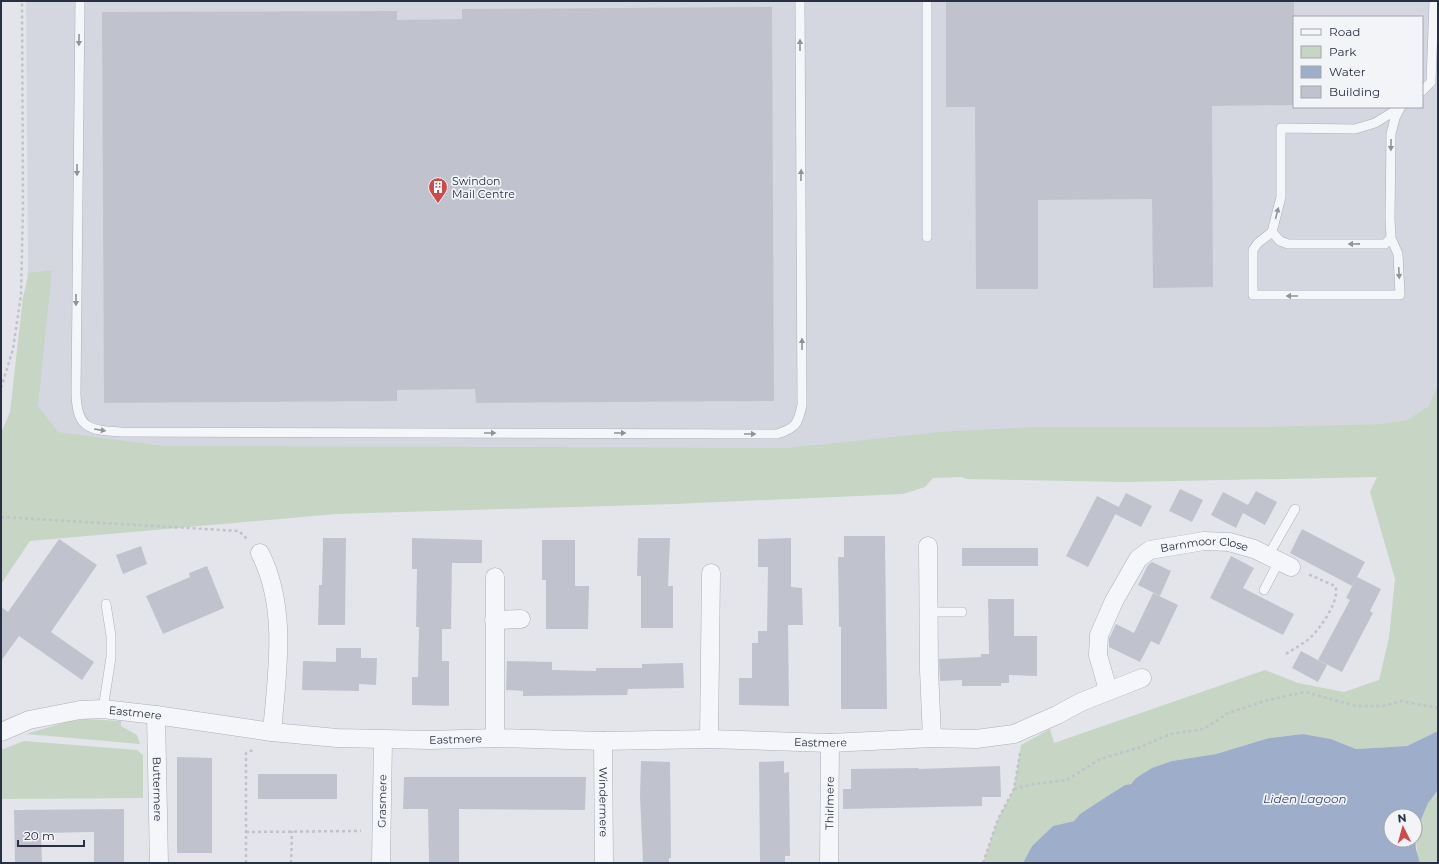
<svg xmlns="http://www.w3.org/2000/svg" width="1439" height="864" font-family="Montserrat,sans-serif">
  <rect width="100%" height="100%" fill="#e3e5eb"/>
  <!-- built -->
  <path fill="#d5d7e0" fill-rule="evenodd" d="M26 1H1438V386L1430 406 1407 420 1380 424 1254 427 955 474 33 447 25 302 28 267ZM1294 17H1422V107H1294Z"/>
  <!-- green -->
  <path fill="#c6d5c4" d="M52 270 38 406 58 432 164 446 788 448 940 432 1033 427H1254L1380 424 1407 420 1429 406 1438 386V731L1407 746 1356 749 1331 739 1303 734 1269 738 1216 754 1172 761 1144 774 1136 778 1131 784 1125 785 1106 797 1080 814 1074 821 1053 826 1032 846 1023 863H983L998 819 1014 789 1021 745 1050 729 1054 743 1265 670 1298 683 1344 692 1379 680 1389 638 1395 579 1370 492 1377 477 1126 482 967 479 961 477 933 478 925 487 903 494 675 504 336 514 30 541 1 584V433L10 412 23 297 29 273Z
    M86 719 121 721V726L137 735 140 744 26 734 66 722Z
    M24 741 137 750 143 755V798L1 799V750Z
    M1438 790V863H1420C1411 834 1418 812 1438 790Z"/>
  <!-- water -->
  <path fill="#9eaeca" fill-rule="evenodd" d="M1438 731V790L1428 803 1415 834 1416 849 1420 863H1023L1032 846 1053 826 1074 821 1080 814 1106 797 1125 785 1131 784 1136 778 1152 768 1172 761 1216 754 1269 738 1303 734 1331 739 1356 749 1407 746ZM1391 816H1415V840H1391Z"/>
  <!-- building -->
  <path fill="#c0c3ce" d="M946 1H1294V105L1212 106 1213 287 1153 288 1152 199 1038 200V289H976L975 107H946Z
    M772 7 774 401 476 403 475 389 397 390V401L104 403 102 12 397 11V20L462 19V9Z
    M1180 489 1203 500 1192 522 1169 511Z
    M1256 491 1277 502 1265 525 1243 513 1236 528 1211 515 1223 492 1248 505 1244 512Z
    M1126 493 1152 506 1141 527 1115 514Z
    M1097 496 1119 507 1088 567 1066 556Z
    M1302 529 1365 562 1352 586 1290 553Z
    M844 536H885L887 709H841V627H839L838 557H844Z
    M323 538H346L345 625H318L319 585H322Z
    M412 538 482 540V563H452L451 629H442V661H449V706L412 705V677H418L419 627H416L417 569H412Z
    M638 538H670L668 586H673V628H641V576H637Z
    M791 538V587L802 588 803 625H788L789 706 739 705V678H752V643H758V631H767L768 567H758V539Z
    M59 539 97 565 51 632 94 662 82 680 19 636 1 661V607L8 612Z
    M542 540H575V586H589L588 629H546V580H542Z
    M141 546 147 564 123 574 116 555Z
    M962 548H1038V566H962Z
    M1231 556 1254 568 1243 588 1294 614 1283 635 1210 598Z
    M1152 562 1171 571 1160 596 1138 585 1148 565Z
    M207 566 224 608 163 634 146 596 190 577 189 573Z
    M1357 577 1381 589 1370 611 1373 613 1342 672 1318 660 1350 600 1346 598Z
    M1153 593 1178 605 1159 645 1151 641 1140 662 1109 647V639L1116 624 1134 633Z
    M988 599H1014V636H1037V676L1009 675V683H1001V686H962V680L940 681 939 659 981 657V654H989Z
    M336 648H361V658H377L376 685 359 684V691L302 690 303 661 336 662Z
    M1301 651 1327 665 1318 682 1292 668Z
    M507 661 552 662V670L596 671V668H642V664L683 663 684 688 628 689 627 695 523 696V691L506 690Z
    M177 757 212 758V853H177Z
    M641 761 670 762 671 858H669V863H643L640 796Z
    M784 761V773L789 772 790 856H785V863H760L759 762Z
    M1000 766 1001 797H982V806L843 809V789H851V769L918 768 919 769Z
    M258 774H337V799H258Z
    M404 777H586L585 810 459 809V863H429L428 809H403Z
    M124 809V863H94V832L41 833 42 863H15L14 810Z"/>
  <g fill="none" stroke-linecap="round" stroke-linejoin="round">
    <!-- lane casing -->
    <g stroke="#acafb9" stroke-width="10">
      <path id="lane" d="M80 1 76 393C77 429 89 430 121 432L777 434C796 428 798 424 802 405L800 1
        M1422 91 1431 82 1434 1
        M1400 108 1395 118 1391 134 1390 219 1391 238 1398 254 1400 295H1253V250L1258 243 1272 232 1281 197V128L1355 129 1375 123 1401 107
        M1272 232 1280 241 1288 244H1385L1391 238
        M927 237V1
        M1268 556 1295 509
        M1264 590 1279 561
        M928 612H962
        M103 709 111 657V636L106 604"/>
    </g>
    <!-- street casing -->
    <g stroke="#acafb9" stroke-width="19">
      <g id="street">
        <path d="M928 546 929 670 932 738"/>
        <path d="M260 553C288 608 277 673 272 732"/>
        <path d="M495 577V738"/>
        <path d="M494 620 521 619"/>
        <path id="s1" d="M1108 690 1098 655 1099 635 1114 601 1138 559 1150 550 1204 541 1229 542 1254 549 1291 567"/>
        <path id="s2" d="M156 715 159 863"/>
        <path id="s3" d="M1 732 29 720 80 710 103 709 156 715 272 732 337 738 431 740 495 738 603 741 709 739 830 743 932 738 976 739 1014 734 1057 715 1081 702 1142 678"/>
        <path d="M709 739 711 573"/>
        <path id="s4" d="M603 741 604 863"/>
        <path id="s5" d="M381 863 383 740"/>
        <path id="s6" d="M829 863 830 743"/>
      </g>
    </g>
    <!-- path -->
    <path stroke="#c0c3ca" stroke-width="2.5" stroke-dasharray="3 3" stroke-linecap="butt" d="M1 388 13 349 21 295 23 207 22 1
      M1 517 239 531 247 539
      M1286 654C1295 648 1305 643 1312 636 1321 627 1341 599 1335 586L1308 574
      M1014 789 1034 784 1067 780 1100 759 1138 748 1170 734 1204 729 1228 713 1268 700 1305 692 1356 706H1383L1401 701 1438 708
      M246 832 361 831
      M246 863V753L253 750
      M291 863 292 831
      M983 863 998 819 1014 789 1020 753"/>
    <!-- lane -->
    <use href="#lane" stroke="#f5f6f9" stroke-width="9"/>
    <!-- street -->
    <use href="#street" stroke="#f5f6f9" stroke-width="18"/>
  </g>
  <!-- one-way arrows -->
  <defs><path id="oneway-solid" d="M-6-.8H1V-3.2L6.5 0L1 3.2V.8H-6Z"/></defs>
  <g fill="#90939e">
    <use href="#oneway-solid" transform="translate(79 40) rotate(91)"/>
    <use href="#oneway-solid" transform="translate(800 45) rotate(-90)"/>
    <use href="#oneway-solid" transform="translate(1391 145) rotate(91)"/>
    <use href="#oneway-solid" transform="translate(77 170) rotate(90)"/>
    <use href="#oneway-solid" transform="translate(801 175) rotate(-89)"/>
    <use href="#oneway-solid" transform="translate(1277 213) rotate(-76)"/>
    <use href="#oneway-solid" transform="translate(1354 244) rotate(179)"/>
    <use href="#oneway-solid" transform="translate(1399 273) rotate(87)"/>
    <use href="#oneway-solid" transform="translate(1292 296) rotate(-180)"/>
    <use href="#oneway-solid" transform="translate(76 300) rotate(90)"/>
    <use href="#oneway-solid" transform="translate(802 344) rotate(-90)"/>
    <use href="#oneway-solid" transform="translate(100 430) rotate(9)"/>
    <use href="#oneway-solid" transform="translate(490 433)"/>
    <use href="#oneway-solid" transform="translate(620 433)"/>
    <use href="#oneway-solid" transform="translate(750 434)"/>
  </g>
  <!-- icons -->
  <defs>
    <g id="building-pin" transform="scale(1)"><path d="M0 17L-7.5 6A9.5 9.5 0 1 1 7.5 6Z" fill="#cf494b" stroke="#f2f4f8"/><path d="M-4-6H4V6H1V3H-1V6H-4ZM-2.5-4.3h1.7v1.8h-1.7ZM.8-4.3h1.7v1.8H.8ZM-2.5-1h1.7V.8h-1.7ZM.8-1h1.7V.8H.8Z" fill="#fff"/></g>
  </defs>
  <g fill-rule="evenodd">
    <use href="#building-pin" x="438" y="187"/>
  </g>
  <g text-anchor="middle" stroke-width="3.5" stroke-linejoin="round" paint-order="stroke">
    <!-- poi labels -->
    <g font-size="11" fill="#2a3043" stroke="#f2f4f8" text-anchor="start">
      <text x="452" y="185">Swindon<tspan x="452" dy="13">Mail Centre</tspan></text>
    </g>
    <!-- street labels -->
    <g font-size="11" fill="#2a3043" stroke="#f2f4f8">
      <text dy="4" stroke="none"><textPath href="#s1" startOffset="212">Barnmoor Close</textPath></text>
      <text dy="4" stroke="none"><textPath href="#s3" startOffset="138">Eastmere</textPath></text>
      <text dy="4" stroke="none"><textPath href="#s3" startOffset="460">Eastmere</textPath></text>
      <text dy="4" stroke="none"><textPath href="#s3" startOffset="825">Eastmere</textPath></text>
      <text dy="4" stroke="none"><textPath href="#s2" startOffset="74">Buttermere</textPath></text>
      <text dy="4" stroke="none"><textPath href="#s5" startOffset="62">Grasmere</textPath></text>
      <text dy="4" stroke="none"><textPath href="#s4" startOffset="61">Windermere</textPath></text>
      <text dy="4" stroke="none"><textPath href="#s6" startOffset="60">Thirlmere</textPath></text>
    </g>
    <!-- water labels -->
    <g font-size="12" font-style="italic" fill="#344977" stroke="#f2f4f8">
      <text x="1305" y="803">Liden Lagoon</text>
    </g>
  </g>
  <!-- border -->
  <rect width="1439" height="864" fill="none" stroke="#2a3043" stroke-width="4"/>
  <!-- legend -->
  <rect x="1293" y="16" width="130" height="92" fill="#f2f4f8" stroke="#a2a6b0"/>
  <rect x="1301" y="29" width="20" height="6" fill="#f5f6f9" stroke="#a2a6b0"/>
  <text x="1329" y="36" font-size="12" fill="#2a3043">Road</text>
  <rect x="1301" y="46" width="20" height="12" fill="#c6d5c4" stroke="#a2a6b0"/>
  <text x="1329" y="56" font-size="12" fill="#2a3043">Park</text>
  <rect x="1301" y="66" width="20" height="12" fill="#9eaeca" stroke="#a2a6b0"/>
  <text x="1329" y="76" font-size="12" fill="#2a3043">Water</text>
  <rect x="1301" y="86" width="20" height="12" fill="#c0c3ce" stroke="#a2a6b0"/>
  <text x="1329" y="96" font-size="12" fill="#2a3043">Building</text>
  <!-- north arrow -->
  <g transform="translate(1403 828) rotate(354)"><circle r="19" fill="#f2f4f8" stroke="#a2a6b0"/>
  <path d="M0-3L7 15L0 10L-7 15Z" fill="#cf494b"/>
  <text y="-6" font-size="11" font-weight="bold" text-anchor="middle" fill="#2a3043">N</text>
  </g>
  <!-- scale -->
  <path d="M18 840v6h66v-6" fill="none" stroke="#2a3043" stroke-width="2"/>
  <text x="24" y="840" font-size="12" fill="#2a3043" stroke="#f2f4f8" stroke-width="3" paint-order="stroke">20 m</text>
</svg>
